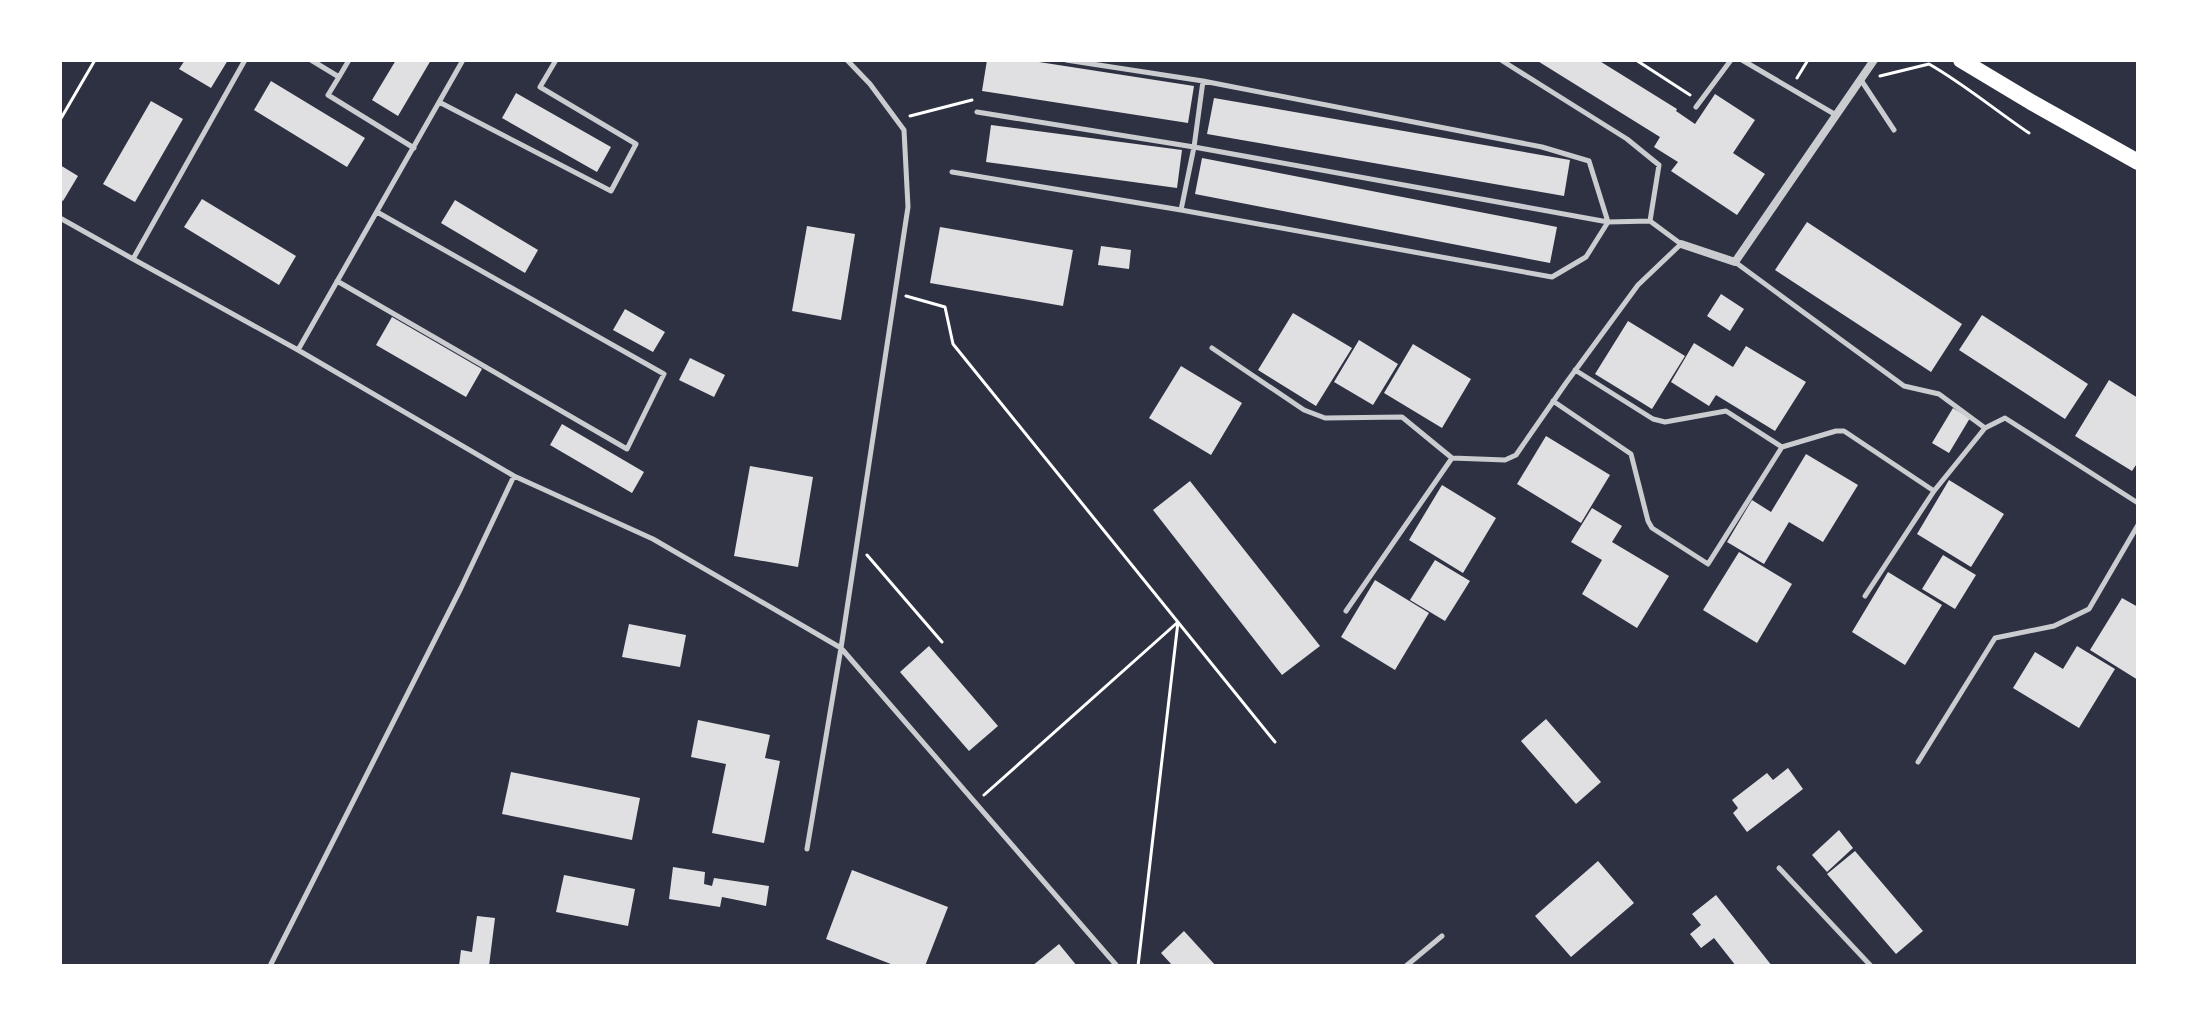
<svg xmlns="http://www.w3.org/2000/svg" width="2198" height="1026" font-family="'Open Sans',sans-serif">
  <rect width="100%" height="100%" fill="#2d3142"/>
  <!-- building -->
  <path fill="#e0e0e3" d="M185 60H228L211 88 179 69Z
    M396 60H431L398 116 372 100Z
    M987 60H1026L1194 86 1188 123 982 91Z
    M1536 60H1598L1677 109 1676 111 1695 124 1715 94 1755 120 1733 153 1765 174 1737 215 1671 171 1678 162 1654 147 1660 137Z
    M271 81 365 138 347 167 254 110Z
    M516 93 611 147 597 172 502 118Z
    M1214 98 1570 160 1564 196 1207 134Z
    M151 101 183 119 135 202 103 184Z
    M991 125 1182 150 1177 188 986 162Z
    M1202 158 1557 227 1550 263 1195 194Z
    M60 165 78 176 63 201 60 199Z
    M202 199 296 256 279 285 184 227Z
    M455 200 538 250 525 273 441 223Z
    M1807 222 1962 324 1931 372 1775 270Z
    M807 226 855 234 841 320 792 311Z
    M940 227 1073 250 1063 306 930 283Z
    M1101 246 1131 250 1129 269 1098 265Z
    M1721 294 1744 309 1730 331 1707 316Z
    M625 309 665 332 653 352 613 330Z
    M1293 313 1352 348 1316 406 1258 370Z
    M1982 315 2088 384 2065 419 1959 350Z
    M392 317 482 369 466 397 376 345Z
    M1628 321 1685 356 1652 409 1595 374Z
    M1359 340 1398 364 1373 405 1334 382Z
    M1694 343 1733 367 1746 346 1806 382 1775 431 1716 395 1709 406 1671 382Z
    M1413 344 1471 379 1442 428 1384 393Z
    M690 358 725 375 714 397 679 380Z
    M1181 366 1242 403 1211 455 1149 418Z
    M2109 380 2138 398V462L2132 471 2075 436Z
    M1953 408 1970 418 1949 453 1932 443Z
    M562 424 644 472 632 493 550 445Z
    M1546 436 1610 475 1581 523 1517 484Z
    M1806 454 1858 485 1823 542 1789 522 1764 564 1727 542 1752 500 1771 512Z
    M750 466 813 477 798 567 734 556Z
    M1949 480 2004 514 1971 567 1917 534Z
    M1190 481 1320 646 1282 675 1153 510Z
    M1442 485 1496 518 1463 573 1409 540Z
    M1592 508 1622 526 1612 542 1669 576 1637 628 1582 594 1602 560 1571 542Z
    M1739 552 1792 584 1757 643 1703 610Z
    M1943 555 1976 575 1955 609 1922 589Z
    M1435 560 1470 581 1445 621 1410 600Z
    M1888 572 1942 605 1905 665 1852 632Z
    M1375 580 1429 613 1395 670 1341 637Z
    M2122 598 2138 607V680L2090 650Z
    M629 624 686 635 680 667 622 657Z
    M929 646 998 726 969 751 900 672Z
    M2077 646 2115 669 2079 728 2013 688 2035 652 2063 669Z
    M1546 719 1601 782 1576 804 1521 741Z
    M698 720 770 735 765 758 780 761 764 843 712 833 726 764 691 757Z
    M1788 768 1803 789 1747 832 1733 813 1738 808 1732 800 1767 773 1773 780Z
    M511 772 640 798 632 840 502 814Z
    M1839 830 1853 848 1827 872 1812 855Z
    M1855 851 1923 931 1896 954 1827 874Z
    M1598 861 1634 903 1571 957 1535 916Z
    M673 867 705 872 704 884 712 886 714 878 769 886 766 906 722 897 720 907 669 899Z
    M852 870 948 907 925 966H896L826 939Z
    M564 875 635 889 628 926 556 912Z
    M1716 895 1772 966H1736L1714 938 1701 948 1690 934 1701 925 1692 914Z
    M477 916 495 918 489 966H459L461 950 472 952Z
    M1184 931 1216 966H1173L1161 953Z
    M1059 944 1077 966H1032Z"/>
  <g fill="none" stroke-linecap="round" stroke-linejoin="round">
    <!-- path -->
    <path stroke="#fff" stroke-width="3" d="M1636 60 1690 95
      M1880 76 1929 64C1964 84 1995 110 2029 133
      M1797 78 1808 60
      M910 116 972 100
      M60 120 95 60
      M906 296 945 307 953 344 1275 742
      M867 555 942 642
      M984 795 1178 622
      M1138 966 1178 622"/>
    <!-- service -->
    <path stroke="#caccd0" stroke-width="5" d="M311 60 339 77 328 95 414 148
      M847 60 870 84 904 130 908 207 841 648 1117 966
      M1742 60 1836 115
      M339 77 349 60
      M1861 80 1894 130
      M439 102 611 191 636 144 540 87 556 60
      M1696 107 1731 60
      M977 112 1194 147 1608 222 1650 221
      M952 172 1181 210 1552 277 1586 257 1608 222 1589 161 1542 147 1203 81 1066 60
      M1181 210 1194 147 1203 81
      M60 218 133 259 245 60
      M133 259 298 350 514 476 653 539 841 648 807 849
      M1735 262 1904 386 1939 394 1985 428 2005 418 2138 503
      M337 281 627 449 664 374 377 212
      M1212 348 1304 410 1325 418 1402 417 1452 458
      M298 350 463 60
      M1575 370 1653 419 1665 422 1726 411 1782 447 1836 431H1844L1934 491
      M1553 401 1631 454 1648 521 1652 528 1708 564 1782 447
      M1865 596 1934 491 1985 428
      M1346 611 1452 458 1505 460 1516 455 1566 383 1638 285 1681 244 1650 221 1659 165 1627 139 1501 60
      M1918 762 1995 638 2054 626 2089 609 2138 525
      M1779 868 1871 966
      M270 966 461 588 514 476
      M1406 966 1442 936"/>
    <!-- minor -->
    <path stroke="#caccd0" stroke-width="8" d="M1681 244 1735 262 1874 60"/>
    <!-- trunk -->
    <path stroke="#fff" stroke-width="16" d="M1961 60 2031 102 2138 162"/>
  </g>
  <!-- border -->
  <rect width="2198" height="1026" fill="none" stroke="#ffffff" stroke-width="124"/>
</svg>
